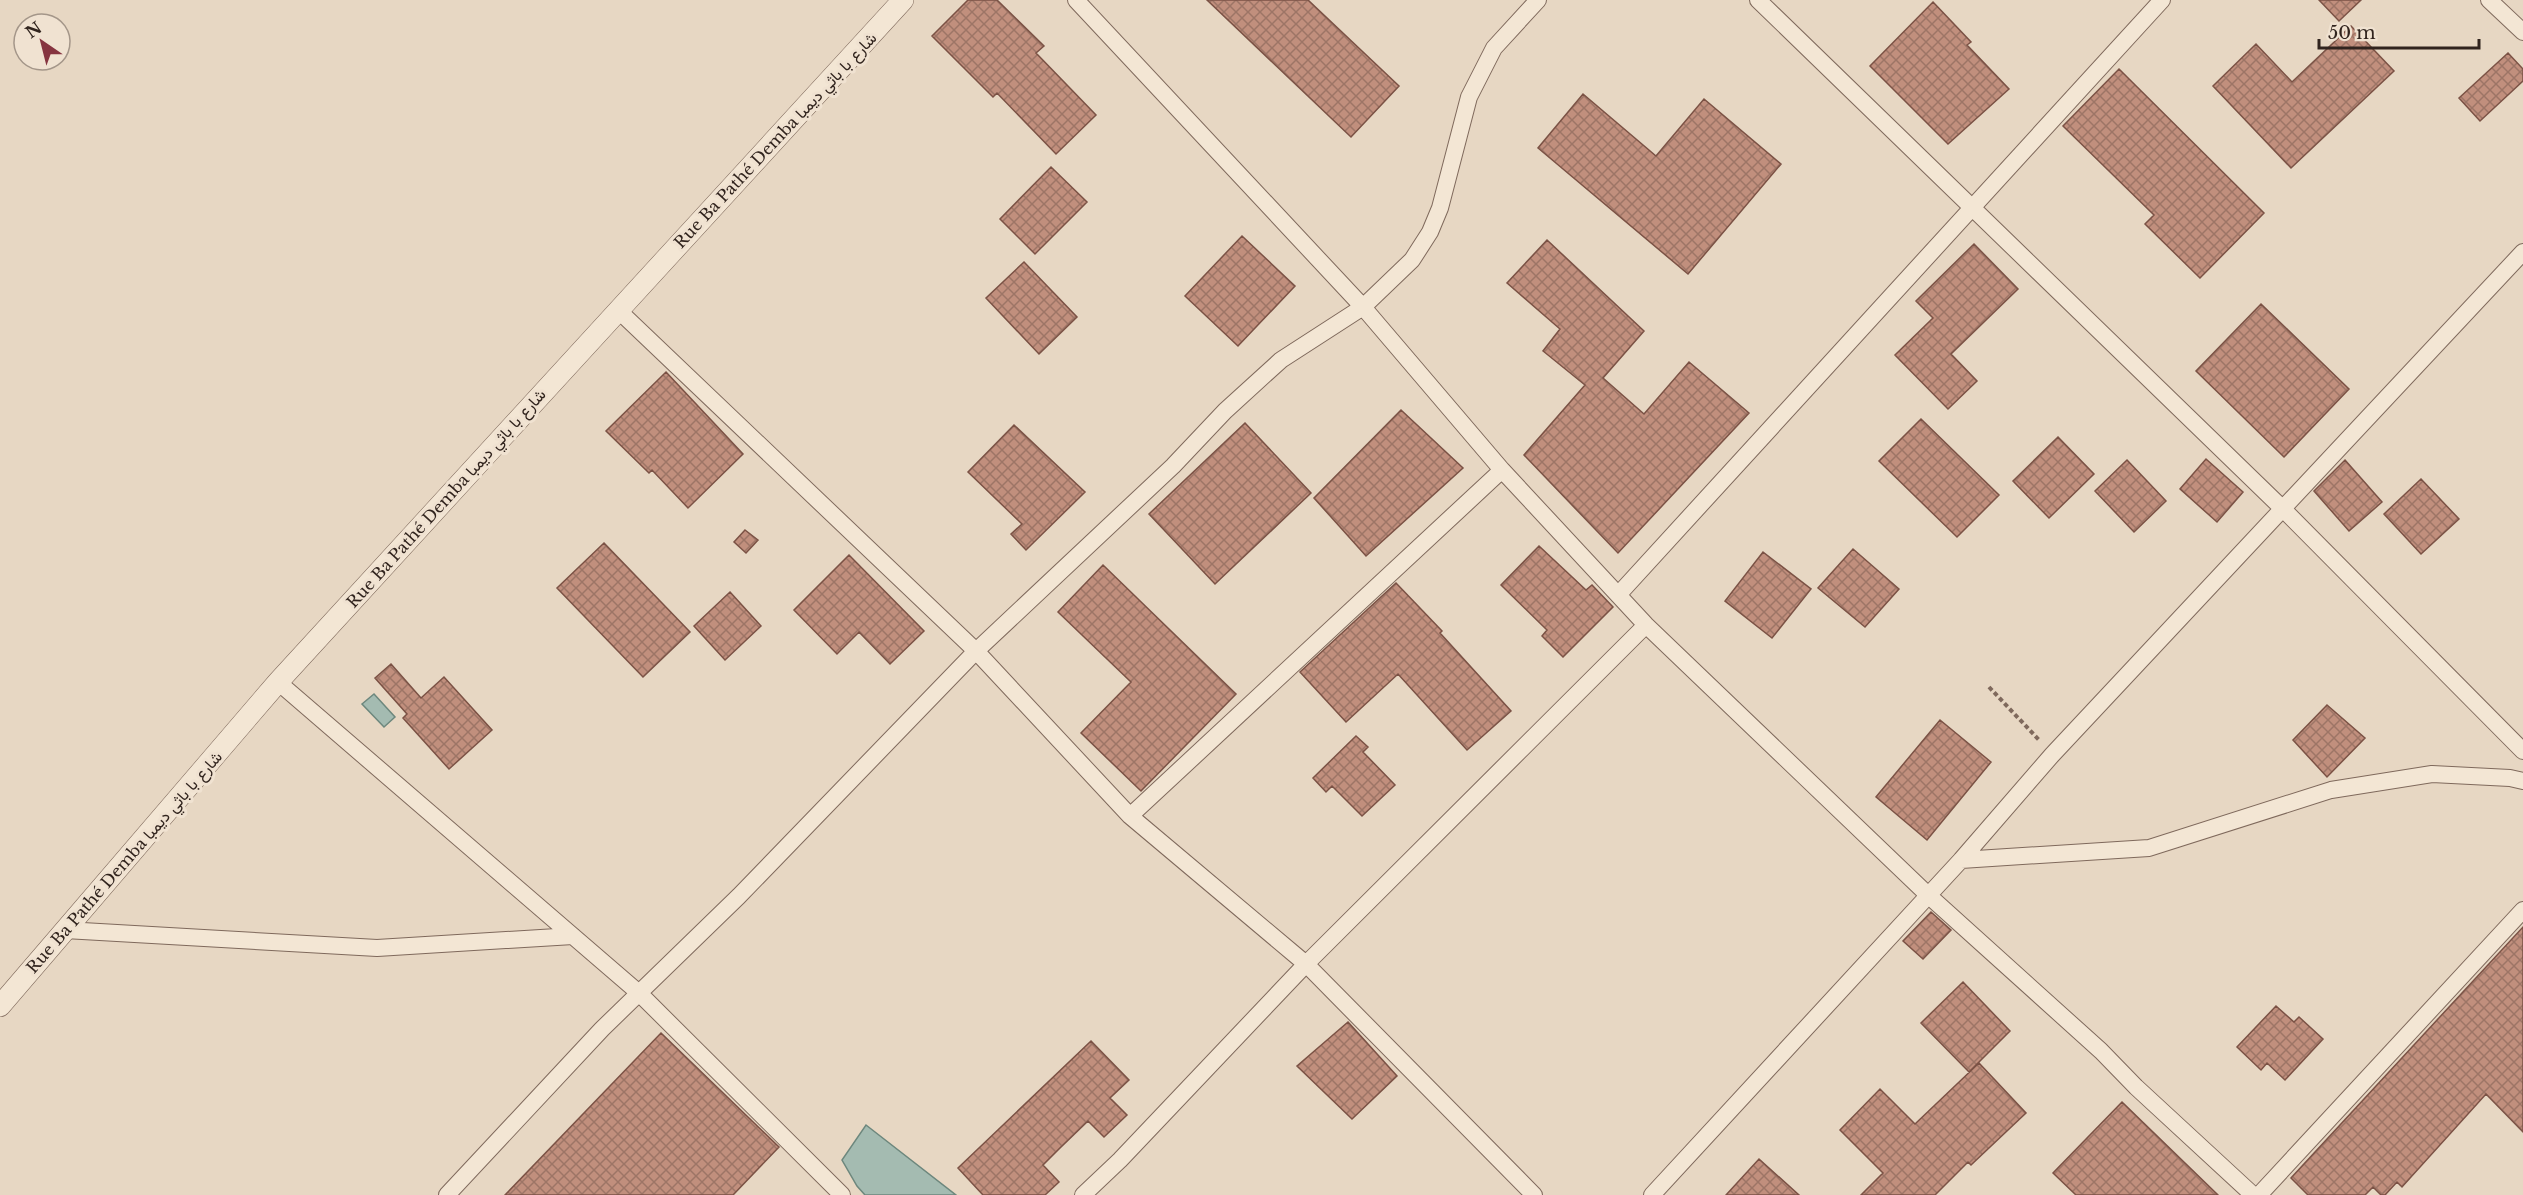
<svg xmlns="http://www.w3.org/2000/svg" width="2523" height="1195" font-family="'Libre Baskerville',Vazirmatn,serif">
  <defs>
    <pattern id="building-cross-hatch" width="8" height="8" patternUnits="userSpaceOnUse" patternTransform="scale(1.5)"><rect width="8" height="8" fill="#c18f7d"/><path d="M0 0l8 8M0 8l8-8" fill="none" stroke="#9d7566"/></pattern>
  </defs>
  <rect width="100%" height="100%" fill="#e7d7c3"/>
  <!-- water -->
  <path fill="#a4bbb1" stroke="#6d877d" stroke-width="1.5" d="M374 694 395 717 384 727 362 704Z
    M866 1125 956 1195H865L857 1186 842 1160Z"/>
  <!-- building -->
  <path fill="url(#building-cross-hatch)" stroke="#7b5245" stroke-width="1.5" d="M968 0H997L1044 46 1036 53 1096 115 1056 154 997 93 993 97 932 36Z
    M1207 0H1308L1399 86 1351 137Z
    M2319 0H2361L2339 21Z
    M1933 2 1971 42 1967 45 2009 89 1948 144 1870 66Z
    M2351 26 2394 71 2291 168 2213 86 2256 44 2292 82Z
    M2508 53 2523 69V81L2480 121 2459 98Z
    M2119 69 2264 213 2200 278 2145 224 2154 215 2063 126Z
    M1583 94 1656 156 1704 99 1781 164 1688 274 1538 148Z
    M1051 167 1087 202 1035 254 1000 219Z
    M1242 236 1295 286 1238 346 1185 296Z
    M1547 240 1644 331 1603 378 1644 414 1689 362 1749 413 1618 553 1524 455 1585 385 1543 351 1560 329 1507 283Z
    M1974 244 2018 289 1951 354 1977 381 1948 409 1895 355 1933 318 1916 301Z
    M1024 262 1077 317 1039 354 986 298Z
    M2261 304 2349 389 2284 457 2196 371Z
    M666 372 743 454 688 508 652 470 649 473 606 431Z
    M1401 410 1463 468 1366 556 1314 498Z
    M1921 419 1999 495 1957 537 1879 461Z
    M1245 423 1311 493 1215 584 1149 514Z
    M1014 425 1085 492 1026 550 1011 534 1022 524 968 472Z
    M2058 437 2094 474 2049 518 2013 481Z
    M2206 459 2243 492 2217 522 2180 489Z
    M2127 460 2166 501 2134 532 2095 491Z
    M2345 460 2382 502 2349 531 2314 491Z
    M2421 479 2459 519 2421 554 2384 514Z
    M745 530 758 540 746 553 734 542Z
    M604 543 690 632 643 677 557 588Z
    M1539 546 1586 590 1592 585 1613 607 1563 657 1542 636 1547 630 1501 585Z
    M1853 549 1899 589 1865 627 1818 588Z
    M1763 552 1811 589 1772 638 1725 601Z
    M849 555 924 631 890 664 859 632 837 654 794 610Z
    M1103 565 1236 694 1141 791 1081 733 1131 682 1058 612Z
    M1396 583 1442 631 1440 633 1511 711 1467 750 1398 674 1346 722 1300 672Z
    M730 592 761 626 725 660 694 626Z
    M391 664 421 698 444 677 492 730 449 769 403 718 407 714 375 678Z
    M2327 705 2365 738 2327 777 2293 740Z
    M1940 720 1991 762 1927 840 1876 797Z
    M1356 736 1368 747 1363 752 1395 785 1362 816 1332 786 1326 792 1313 778Z
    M1931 912 1951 930 1923 959 1903 941Z
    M2523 927V1132L2486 1094 2402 1187 2397 1182 2385 1195H2381L2373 1187 2365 1195H2308L2291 1178Z
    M1963 982 2010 1031 1969 1072 1921 1023Z
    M2276 1006 2294 1022 2299 1017 2323 1039 2285 1080 2267 1063 2261 1070 2237 1047Z
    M1348 1022 1397 1076 1352 1119 1297 1066Z
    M661 1033 779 1147 733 1195H505Z
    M1091 1041 1129 1080 1110 1098 1127 1115 1104 1137 1088 1121 1060 1148 1043 1165 1059 1182 1045 1195H983L958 1168Z
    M1979 1063 2026 1113 1971 1165 1968 1162 1935 1195H1861L1883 1173 1840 1130 1880 1089 1915 1124Z
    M2122 1102 2218 1195H2076L2053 1173Z
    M1759 1159 1799 1195H1726Z"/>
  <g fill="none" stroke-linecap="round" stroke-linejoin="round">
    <!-- minor casing -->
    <g stroke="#7f695c" stroke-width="18">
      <path id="minor" d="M1076 0 1363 307 1502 470 1646 625 1928 895 2101 1051 2136 1087 2253 1195
        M1758 0 2284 510 2523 751
        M2489 0 2523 32
        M618 310 976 651 1130 816 1306 964 1534 1195
        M1618 595 2162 0
        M278 682 639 993 842 1195
        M1130 816 1502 470
        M1961 860 2149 848 2331 790 2432 774 2510 778 2523 781
        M65 930 377 948 573 936
        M447 1195 602 1029 739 896 976 651 1173 466 1225 411 1281 360 1363 307 1412 260 1430 232 1440 208 1469 97 1494 48 1538 0
        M1083 1195 1120 1160 1306 964 1646 625
        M1652 1195 1961 860 2052 755 2523 252
        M2259 1195 2523 910"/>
    </g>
    <!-- tertiary casing -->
    <g stroke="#7f695c" stroke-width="22">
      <path id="tertiary" d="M0 1006 278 682 903 0"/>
    </g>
    <!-- path -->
    <path stroke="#7f695c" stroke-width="4" stroke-dasharray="4.5 3" stroke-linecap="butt" d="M1989 687 2040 741"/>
    <!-- minor -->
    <use href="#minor" stroke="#f3e6d4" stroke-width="16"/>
    <!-- tertiary -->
    <use href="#tertiary" stroke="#f3e6d4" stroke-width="21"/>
  </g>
  <g text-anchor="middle" stroke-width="6" stroke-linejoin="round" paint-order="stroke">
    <!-- street labels -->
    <g font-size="16" fill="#31241e" stroke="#f0e2d1">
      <text transform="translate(775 140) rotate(-47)" y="6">Rue Ba Pathé Demba شارع با باثي ديمبا</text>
      <text transform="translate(446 498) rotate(-48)" y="6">Rue Ba Pathé Demba شارع با باثي ديمبا</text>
      <text transform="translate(124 862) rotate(-49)" y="6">Rue Ba Pathé Demba شارع با باثي ديمبا</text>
    </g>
  </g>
  <!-- north arrow -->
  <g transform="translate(42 42) rotate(325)"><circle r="28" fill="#f0e2d1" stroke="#a49689" stroke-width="1.5"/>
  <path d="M0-4.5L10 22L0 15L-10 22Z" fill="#863440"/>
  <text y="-9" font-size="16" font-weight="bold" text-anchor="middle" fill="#31241e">N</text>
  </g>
  <!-- scale -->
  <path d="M2319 39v9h160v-9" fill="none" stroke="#31241e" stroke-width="3"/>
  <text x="2328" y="39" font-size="18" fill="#31241e" stroke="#f0e2d1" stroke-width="4.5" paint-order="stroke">50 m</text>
</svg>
